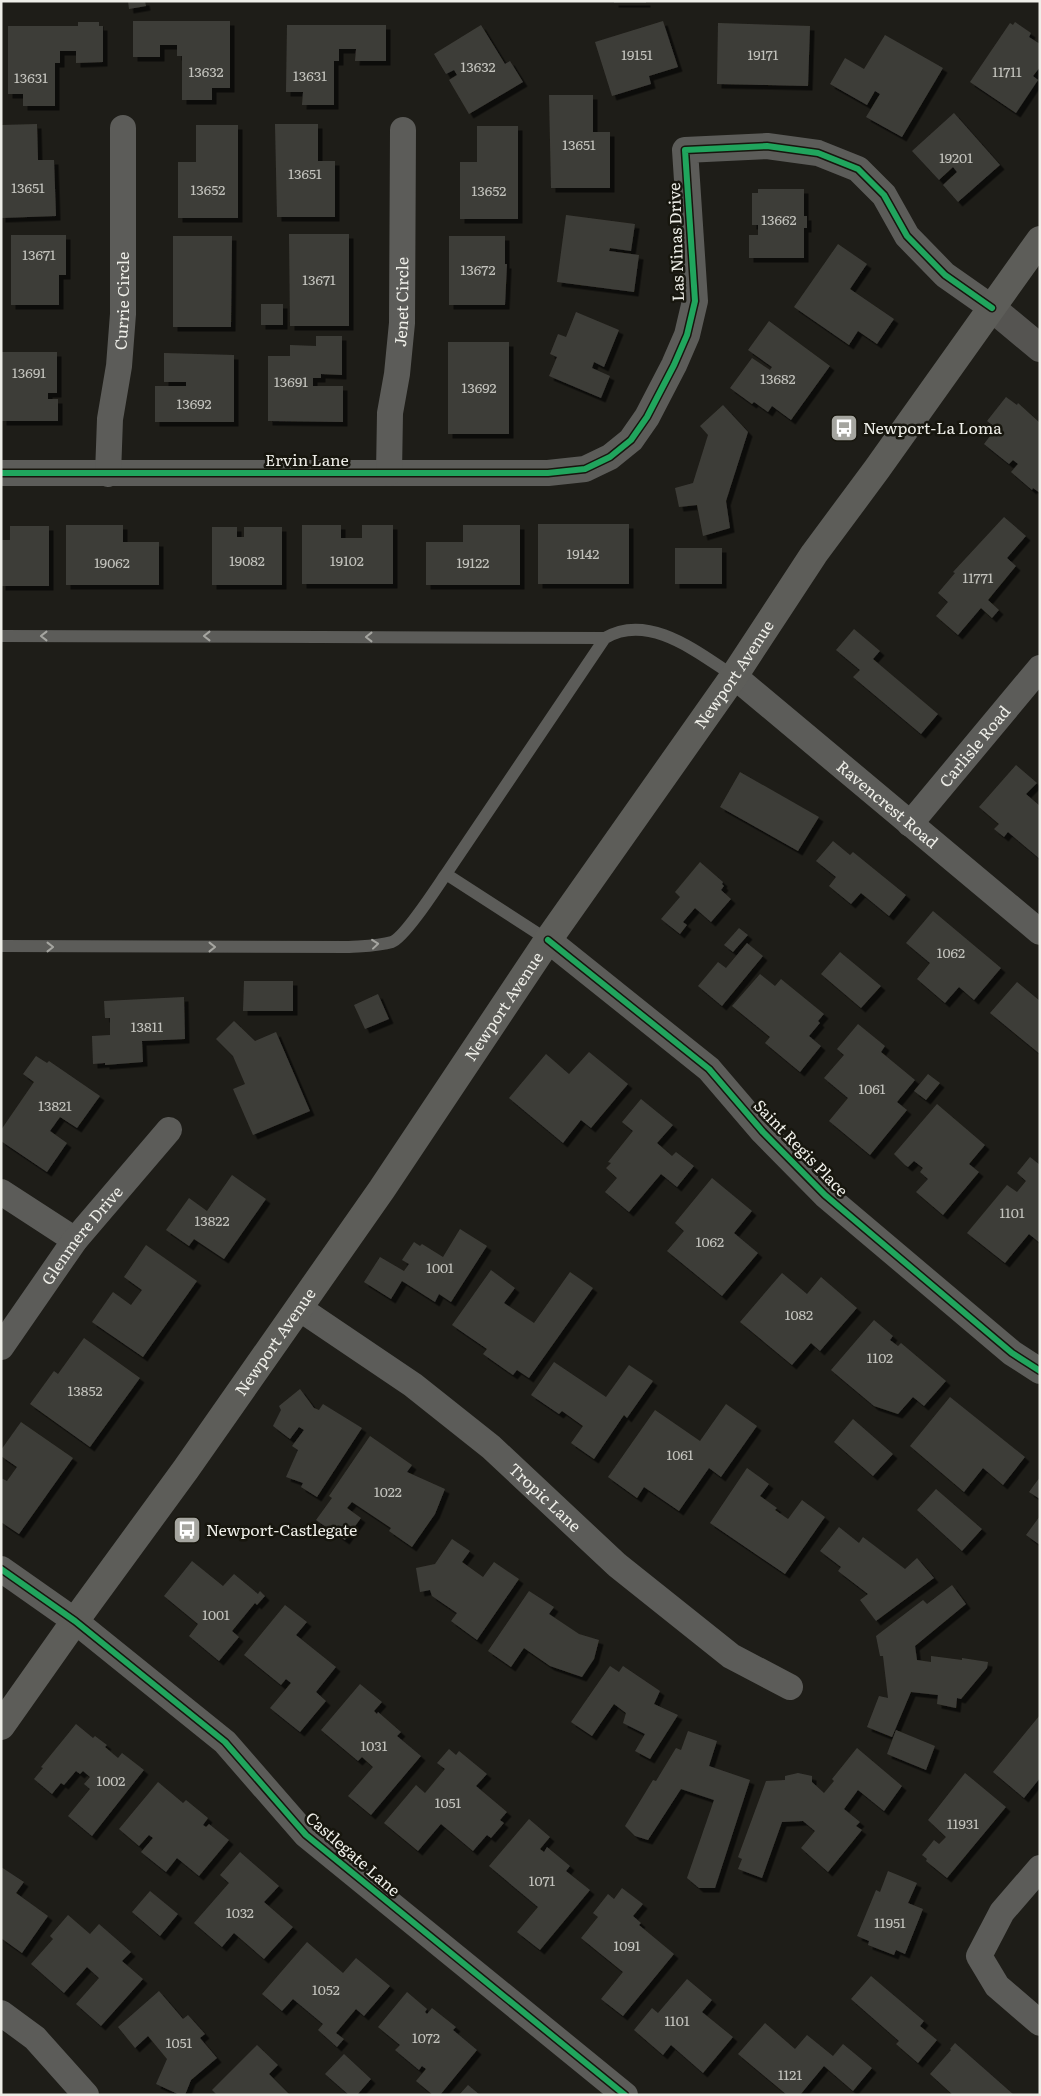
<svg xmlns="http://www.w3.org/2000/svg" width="1041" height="2096" font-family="Literata,serif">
  <defs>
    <filter id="shadow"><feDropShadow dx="4.5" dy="4.5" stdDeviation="0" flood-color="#0009"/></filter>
  </defs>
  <rect width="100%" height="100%" fill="#1e1d18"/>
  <!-- building -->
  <path fill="#3e3d38" filter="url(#shadow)" d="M128 1H145L146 6 129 9Z
    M614 1H646V3H614Z
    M133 21H230V88H212V100H182V56H177V45H160V57H133Z
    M663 21 678 67 649 76 651 84 612 96 595 42Z
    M78 22H99V26H103V62L76 63V51H60V63H55V106H23V94H8V26H78Z
    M1015 22 1031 33 1029 37 1040 44V67L1033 76 1038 80 1016 113 970 82 1010 23 1013 25Z
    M718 23 810 26 808 86 717 84Z
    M287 25H386V61H355L356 49H339V61H334V105H302L303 92H286Z
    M481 25 505 64 510 61 523 82 469 114 449 80 457 75 454 70 446 74 434 54Z
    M885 35 943 68 902 137 866 117 880 94 875 91 867 105 830 84 845 58 864 69Z
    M549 95H593V132H610V188H551Z
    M954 113 1000 165 958 202 943 185 957 172 953 167 939 180 912 151Z
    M37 124 38 160H54L56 216 1 218V125Z
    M275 124H318V161H335V217H277Z
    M196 125H238V218H178V162H196Z
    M477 126H518V219H460V162H477Z
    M758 189H804V216H807V228H804V258H749V235H758V225H752V193H758Z
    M566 215 635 224 631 251 610 248 609 251 639 255 634 292 557 282Z
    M289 234H349V326H290Z
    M11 235H66V275H59V305H11Z
    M173 236H232L231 327H173Z
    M449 236H505V264H507L505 305H449Z
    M838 244 867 264 850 289 894 319 877 344 858 331 849 345 794 307Z
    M261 304H283V325H261Z
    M576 312 619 330 604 367 594 362 592 368 610 376 601 398 549 376 557 357 550 354 558 334 566 337Z
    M769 321 830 366 791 420 772 406 768 412 754 402 752 404 730 388 752 358 770 370 772 367 748 350Z
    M316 336H342V375L321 374V378H313V386H343V422L268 421V356H290V345L316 346Z
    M448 342H509V434H448Z
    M2 352H57V393H48V399H58V421H2Z
    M164 353 234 355V422H155V386H186V382H164Z
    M1006 397 1017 405 1018 403 1040 423V493L1033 488 1032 490 1011 472 1018 464 1013 460 1009 464 984 444 996 428 987 421Z
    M723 405 748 432 726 501 730 528 703 536 697 505 679 507 675 488 693 483 708 435 700 426Z
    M1004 517 1026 536 1007 558 1016 566 988 600 999 610 992 618 981 608 958 635 936 616 948 602 938 593 955 573 953 572Z
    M538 524H629V584H538Z
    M66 525H123V542H159V585H66Z
    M302 525H341V538H362V525H393V584H302Z
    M463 525H520V585H426V542H463Z
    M10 526H49V586H1V540H10Z
    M212 527H237V537H244V527H282V585H212Z
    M675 548H722V584H675Z
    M854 629 880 651 873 659 938 714 921 734 853 677 860 670 836 650Z
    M1016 765 1037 783 1026 794 1040 806V859L1008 832 1004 837 994 829 999 824 979 807Z
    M740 772 819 817 798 851 720 807Z
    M833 841 850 855 853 852 906 895 889 916 861 893 851 904 829 886 836 877 816 861Z
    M700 862 723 882 722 884 724 886 721 890 731 899 711 922 695 908 683 922 687 925 680 934 661 919 680 897 675 892Z
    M933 911 1001 968 974 1000 959 987 945 1003 917 979 930 963 906 943Z
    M739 928 748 935 733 952 724 945Z
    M747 943 763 956 722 1006 698 986 718 962 726 968Z
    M840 952 881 986 861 1008 821 974Z
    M760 974 775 986 781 979 824 1014 818 1021 820 1023 809 1036 821 1046 800 1072 765 1043 770 1037 732 1006Z
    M244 981H293V1011H243Z
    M1017 982 1040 1001V1054L990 1013Z
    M378 994 389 1019 365 1029 354 1005Z
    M184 997 185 1039 142 1041 143 1062 105 1065V1063L93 1064 92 1036 110 1035V1018H105L104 1001Z
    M234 1021 255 1041 276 1032 310 1111 253 1135 233 1089 245 1084 233 1056 216 1039Z
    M858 1024 885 1046 881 1052 915 1080 897 1102 907 1110 870 1155 829 1121 848 1098 824 1078 844 1055 837 1049Z
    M589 1052 628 1084 591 1128 581 1120 563 1143 509 1098 546 1054 569 1074Z
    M36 1056 47 1063 49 1061 100 1096 77 1128 60 1117 50 1131 67 1143 47 1172 1 1141V1130L34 1082 23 1074Z
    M928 1074 940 1083 926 1100 914 1091Z
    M641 1099 673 1125 657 1143 672 1156 676 1152 694 1166 677 1187 661 1174 629 1212 605 1192 617 1178 606 1168 611 1163 608 1162 633 1131 622 1122Z
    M937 1104 985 1145 969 1164 979 1172 943 1215 916 1192 928 1179 920 1172 923 1168 914 1161 908 1167 905 1165 894 1154Z
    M1030 1157 1040 1165V1243L1029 1234 1005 1263 967 1233 1007 1185 1017 1192 1026 1181 1017 1173Z
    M232 1175 266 1199 224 1259 194 1239 189 1246 166 1230 189 1198 207 1211Z
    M712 1178 752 1211 734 1233 758 1253 722 1296 667 1251 684 1231 675 1223Z
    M460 1229 487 1246 451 1302 439 1294 435 1302 402 1281 391 1299 364 1282 380 1257 404 1271 409 1264 402 1260 414 1242 420 1246 422 1244 443 1257Z
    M146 1245 197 1281 143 1357 92 1322 113 1292 131 1305 142 1290 124 1277Z
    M491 1270 515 1288 504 1303 534 1323 570 1272 593 1288 529 1378 517 1370 513 1375 483 1354 487 1349 452 1325Z
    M782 1273 807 1294 821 1277 857 1308 820 1351 811 1343 792 1365 740 1322Z
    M874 1320 893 1336 890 1340 898 1346 901 1343 946 1381 924 1406 913 1397 898 1414 874 1406 831 1370Z
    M84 1338 140 1378 90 1447 30 1404 54 1371 58 1374Z
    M554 1362 606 1397 629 1365 653 1381 627 1418 624 1415 594 1459 571 1443 583 1426 562 1411 559 1414 531 1395Z
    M300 1389 314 1408 319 1410 323 1404 362 1428 317 1497 301 1487 303 1483 286 1477 298 1450 292 1446 304 1430 299 1427 290 1439 273 1426 281 1410 279 1406Z
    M950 1397 1025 1457 1003 1485 983 1468 964 1492 910 1446Z
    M726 1404 757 1426 721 1477 709 1468 679 1511 644 1487 637 1498 608 1477 655 1410 700 1441Z
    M853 1419 893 1454 873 1476 834 1442Z
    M21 1422 73 1458 19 1534 1 1522V1478L7 1481 17 1467 1 1456V1450Z
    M370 1436 412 1465 407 1472 445 1489 435 1514 412 1547 389 1531 391 1528 352 1502 347 1508 361 1518 345 1540 316 1520 332 1498 329 1496Z
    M747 1468 769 1484 760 1496 777 1508 775 1510 788 1519 802 1500 825 1517 785 1574 710 1523Z
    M1040 1477V1499L1029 1492Z
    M936 1489 982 1529 962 1551 917 1510Z
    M1040 1516V1545L1026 1535Z
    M839 1527 859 1543 863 1537 905 1569 917 1558 934 1578 876 1621 860 1600 868 1594 838 1571 841 1567 820 1551Z
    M452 1539 470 1551 462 1562 483 1577 494 1562 519 1579 477 1640 451 1621 457 1613 432 1596 430 1590 420 1592 416 1568 435 1564Z
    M192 1561 223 1586 234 1574 258 1594 260 1591 265 1596 257 1605 255 1603 232 1631 239 1637 219 1661 189 1636 198 1624 164 1596Z
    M952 1585 966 1604 915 1646 917 1660 931 1662V1656L962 1660V1658L988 1662 987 1668 961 1699 957 1698 956 1708 937 1704 938 1695 911 1692 892 1737 867 1727 879 1696 888 1698 883 1656H880L876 1636 923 1600 927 1604Z
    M529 1591 554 1607 549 1614 579 1634 599 1640 594 1659 582 1677 550 1666 524 1648 511 1667 488 1651Z
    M285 1605 307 1622 296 1635 336 1667 316 1692 326 1701 300 1732 270 1708 291 1683 286 1679 281 1685 244 1655Z
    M610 1666 619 1672 623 1666 660 1691 654 1704 678 1715 650 1759 635 1751 645 1734 623 1723 626 1713 614 1704 592 1736 571 1722Z
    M360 1684 382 1702 374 1711 377 1714 378 1712 401 1732 397 1736 421 1756 371 1815 348 1796 373 1767 362 1757 358 1761 321 1730Z
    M1040 1715V1778L1024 1798 993 1772Z
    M76 1724 93 1738 95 1736 107 1745 105 1747 118 1758 122 1753 144 1770 92 1836 68 1816 90 1789 84 1784 90 1777 83 1771 80 1774 76 1771 64 1785 61 1783 52 1794 34 1779 43 1768 41 1767Z
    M896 1730 935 1746 926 1770 887 1754Z
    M688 1731 717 1741 709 1766 750 1780 715 1888H699L687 1878 714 1800 681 1789 648 1840 635 1836 625 1826 653 1780 656 1781 676 1748 681 1750Z
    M857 1748 902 1786 884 1811 858 1790 844 1809 860 1822 856 1826 862 1830 828 1872 801 1848 815 1831 803 1821 782 1822 762 1878 738 1869 742 1859 738 1857 766 1781 785 1780V1776L798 1773 812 1776V1782L824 1793 834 1781 832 1779Z
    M449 1749 456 1755 459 1751 487 1774 476 1786 507 1812 500 1820 504 1823 491 1838 487 1835 473 1851 441 1824 418 1851 384 1823 416 1785 425 1793 445 1769 437 1763Z
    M965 1773 1006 1807 947 1878 926 1861 927 1859 922 1855 934 1840 939 1844 946 1837 928 1820Z
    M158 1782 183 1803 186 1800 208 1818 203 1825 206 1827 209 1824 229 1840 199 1876 177 1858 166 1872 141 1852 153 1838 149 1835 139 1846 119 1829Z
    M529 1819 550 1837 540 1849 544 1852 547 1847 570 1866 566 1871 590 1890 540 1950 517 1932 538 1907 489 1866Z
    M240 1852 279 1886 264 1902 293 1927 264 1959 234 1933 222 1947 194 1923 229 1883 220 1875Z
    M1 1867 24 1882 16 1893 48 1916 22 1953 1 1938Z
    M888 1871 917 1883 908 1903 923 1909 905 1954 896 1950 894 1955 868 1945 869 1941 857 1936 876 1890 880 1892Z
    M622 1888 643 1904 633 1916 641 1923 639 1925 674 1954 623 2016 601 1999 623 1972 581 1938 598 1917 593 1913 608 1894 614 1899Z
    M150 1891 178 1914 160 1936 132 1912Z
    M68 1915 90 1934 99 1924 131 1952 122 1961 143 1979 101 2026 76 2004 99 1978 87 1967 64 1993 31 1964 53 1939 50 1936Z
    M307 1942 343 1973 356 1958 390 1986 364 2016 356 2009 336 2033 344 2039 337 2047 318 2030 323 2024 293 1999 282 2011 262 1994Z
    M871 1976 924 2021 920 2026 937 2040 918 2063 896 2044 899 2041 851 1999Z
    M687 1979 712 2000 702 2012 733 2037 703 2073 671 2045 663 2055 634 2030 652 2008 658 2013Z
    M159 1991 183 2019 188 2015 205 2034 200 2038 217 2058 191 2080 185 2095H180L156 2084 167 2059 148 2036 135 2048 118 2027Z
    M407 1992 427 2009 425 2012 427 2014 432 2008 456 2027 453 2030 477 2050 440 2095H433L416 2081 426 2069 422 2066 419 2070 395 2050 400 2045 378 2027Z
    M765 2023 795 2049 807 2035 833 2056 843 2044 872 2068 853 2091 824 2066 800 2095H787L738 2054Z
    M955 2043 1014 2095H953L930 2074 951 2050 950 2049Z
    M257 2045 278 2065 269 2074 290 2095H217L212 2090Z
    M344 2054 371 2079 357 2095H349L325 2074Z
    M468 2085 480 2095H459Z"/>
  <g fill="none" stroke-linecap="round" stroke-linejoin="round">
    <!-- service -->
    <path stroke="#5c5c59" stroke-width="12" d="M1 636 605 638
      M548 940 446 874 605 638C649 612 698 653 734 676
      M1 946 349 947C363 946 379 946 392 942 405 937 437 887 446 874"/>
    <!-- minor -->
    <g stroke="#5c5c59" stroke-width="26">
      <path d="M1 473H548L585 469 610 457 631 440 647 417 674 365 687 335 695 301 685 150 767 146 818 153 858 169 884 195 907 236 945 275 992 308"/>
      <path id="s1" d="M389 473 390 413 397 374 402 323 403 130"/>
      <path id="s2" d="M108 474 110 419 119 366 123 314V128"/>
      <path id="s3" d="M734 676 1040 932"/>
      <path id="s4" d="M910 824 1040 668"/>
      <path d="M548 940 709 1069 763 1132 825 1195 1012 1353 1040 1371"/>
      <path d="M1 1192 75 1240"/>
      <path id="s5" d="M299 1308 413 1385 491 1447 617 1565 731 1656 790 1687"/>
      <path id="s6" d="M1 1347 75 1240 169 1130"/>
      <path d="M1 1569 75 1621 225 1742 306 1835 625 2095"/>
      <path d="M1040 1868 1002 1912 979 1956 997 1986 1040 2023"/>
      <path d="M1 2013 35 2038 86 2095"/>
    </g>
    <!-- secondary -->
    <path stroke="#555451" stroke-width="28" d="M992 308 1040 348"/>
    <!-- primary -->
    <path stroke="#5d5d59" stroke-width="28" id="s7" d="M1 1726 75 1621 186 1469 382 1189 548 940 734 676 814 554 877 469 1040 240"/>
    <!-- cycleway casing -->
    <g stroke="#17160e" stroke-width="9">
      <path id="cycleway" d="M1 473H548L585 469 610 457 631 440 647 417 674 365 687 335 695 301 685 150 767 146 818 153 858 169 884 195 907 236 945 275 992 308
        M548 940 709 1069 763 1132 825 1195 1012 1353 1040 1371
        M1 1569 75 1621 225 1742 306 1835 625 2095"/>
    </g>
    <!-- cycleway -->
    <use href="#cycleway" stroke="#20a55d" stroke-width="6"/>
  </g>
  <!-- one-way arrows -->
  <defs><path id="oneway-chevron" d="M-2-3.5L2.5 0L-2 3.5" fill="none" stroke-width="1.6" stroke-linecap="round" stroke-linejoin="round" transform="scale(1.25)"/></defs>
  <g stroke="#a5a5a0">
    <use href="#oneway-chevron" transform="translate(44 636) rotate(-180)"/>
    <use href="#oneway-chevron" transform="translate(207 636) rotate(-180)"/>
    <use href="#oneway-chevron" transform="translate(369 637) rotate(-180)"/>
    <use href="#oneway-chevron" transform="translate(375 944) rotate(-6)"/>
    <use href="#oneway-chevron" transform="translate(50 947)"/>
    <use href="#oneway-chevron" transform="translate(212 947)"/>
  </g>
  <!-- icons -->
  <defs>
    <g id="bus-square" transform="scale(1.4375)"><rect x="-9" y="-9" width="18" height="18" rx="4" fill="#a5a59f" stroke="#17160e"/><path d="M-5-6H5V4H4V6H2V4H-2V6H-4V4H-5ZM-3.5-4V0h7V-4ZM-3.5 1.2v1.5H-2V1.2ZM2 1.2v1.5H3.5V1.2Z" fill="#fff"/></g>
  </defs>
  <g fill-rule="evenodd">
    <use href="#bus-square" x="844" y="428"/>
    <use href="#bus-square" x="187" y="1530"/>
  </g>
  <g text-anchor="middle" stroke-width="5" stroke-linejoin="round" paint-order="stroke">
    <!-- number labels -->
    <g font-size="14" fill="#c2c2bc">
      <text x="637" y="60">19151</text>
      <text x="763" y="60">19171</text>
      <text x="478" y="72">13632</text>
      <text x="206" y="77">13632</text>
      <text x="1007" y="77">11711</text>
      <text x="310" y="81">13631</text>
      <text x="31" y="83">13631</text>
      <text x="579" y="150">13651</text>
      <text x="956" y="163">19201</text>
      <text x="305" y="179">13651</text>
      <text x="28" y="193">13651</text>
      <text x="208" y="195">13652</text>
      <text x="489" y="196">13652</text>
      <text x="779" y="225">13662</text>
      <text x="39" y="260">13671</text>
      <text x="478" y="275">13672</text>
      <text x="319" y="285">13671</text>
      <text x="29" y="378">13691</text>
      <text x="778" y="384">13682</text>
      <text x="291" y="387">13691</text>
      <text x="479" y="393">13692</text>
      <text x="194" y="409">13692</text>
      <text x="583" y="559">19142</text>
      <text x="247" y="566">19082</text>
      <text x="347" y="566">19102</text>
      <text x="112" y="568">19062</text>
      <text x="473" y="568">19122</text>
      <text x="978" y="583">11771</text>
      <text x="951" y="958">1062</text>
      <text x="147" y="1032">13811</text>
      <text x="872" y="1094">1061</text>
      <text x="55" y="1111">13821</text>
      <text x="1012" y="1218">1101</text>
      <text x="212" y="1226">13822</text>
      <text x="710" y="1247">1062</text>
      <text x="440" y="1273">1001</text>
      <text x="799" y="1320">1082</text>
      <text x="880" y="1363">1102</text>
      <text x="85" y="1396">13852</text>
      <text x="680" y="1460">1061</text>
      <text x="388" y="1497">1022</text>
      <text x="216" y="1620">1001</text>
      <text x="374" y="1751">1031</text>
      <text x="111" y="1786">1002</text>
      <text x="448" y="1808">1051</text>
      <text x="963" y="1829">11931</text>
      <text x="542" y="1886">1071</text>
      <text x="240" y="1918">1032</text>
      <text x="890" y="1928">11951</text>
      <text x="627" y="1951">1091</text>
      <text x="326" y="1995">1052</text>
      <text x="677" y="2026">1101</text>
      <text x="426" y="2043">1072</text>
      <text x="179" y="2048">1051</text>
      <text x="790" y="2080">1121</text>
    </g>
    <!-- street labels -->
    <g font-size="16" fill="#eeeee8" stroke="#17160e">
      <text transform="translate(676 242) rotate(-92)" y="6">Las Ninas Drive</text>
      <text dy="6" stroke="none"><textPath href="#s2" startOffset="174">Currie Circle</textPath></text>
      <text dy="6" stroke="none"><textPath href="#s1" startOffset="172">Jenet Circle</textPath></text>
      <text x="307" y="466">Ervin Lane</text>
      <text dy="6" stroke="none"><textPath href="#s7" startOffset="1282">Newport Avenue</textPath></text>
      <text dy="6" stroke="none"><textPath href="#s4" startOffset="101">Carlisle Road</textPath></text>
      <text dy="6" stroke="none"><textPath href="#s3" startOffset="200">Ravencrest Road</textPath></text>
      <text dy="6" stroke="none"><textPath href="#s7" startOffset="878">Newport Avenue</textPath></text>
      <text transform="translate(801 1148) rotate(46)" y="6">Saint Regis Place</text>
      <text dy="6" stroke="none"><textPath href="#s6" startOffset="138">Glenmere Drive</textPath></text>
      <text dy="6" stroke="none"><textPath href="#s7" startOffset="472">Newport Avenue</textPath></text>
      <text dy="6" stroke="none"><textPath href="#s5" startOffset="311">Tropic Lane</textPath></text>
      <text transform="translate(353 1854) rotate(41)" y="6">Castlegate Lane</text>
    </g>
    <!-- poi labels -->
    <g font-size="16" fill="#eeeee8" stroke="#17160e" text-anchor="start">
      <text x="863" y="434">Newport-La Loma</text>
      <text x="206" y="1536">Newport-Castlegate</text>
    </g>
  </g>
  <!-- border -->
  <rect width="1041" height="2096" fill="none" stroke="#eeeee8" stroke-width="5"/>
</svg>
